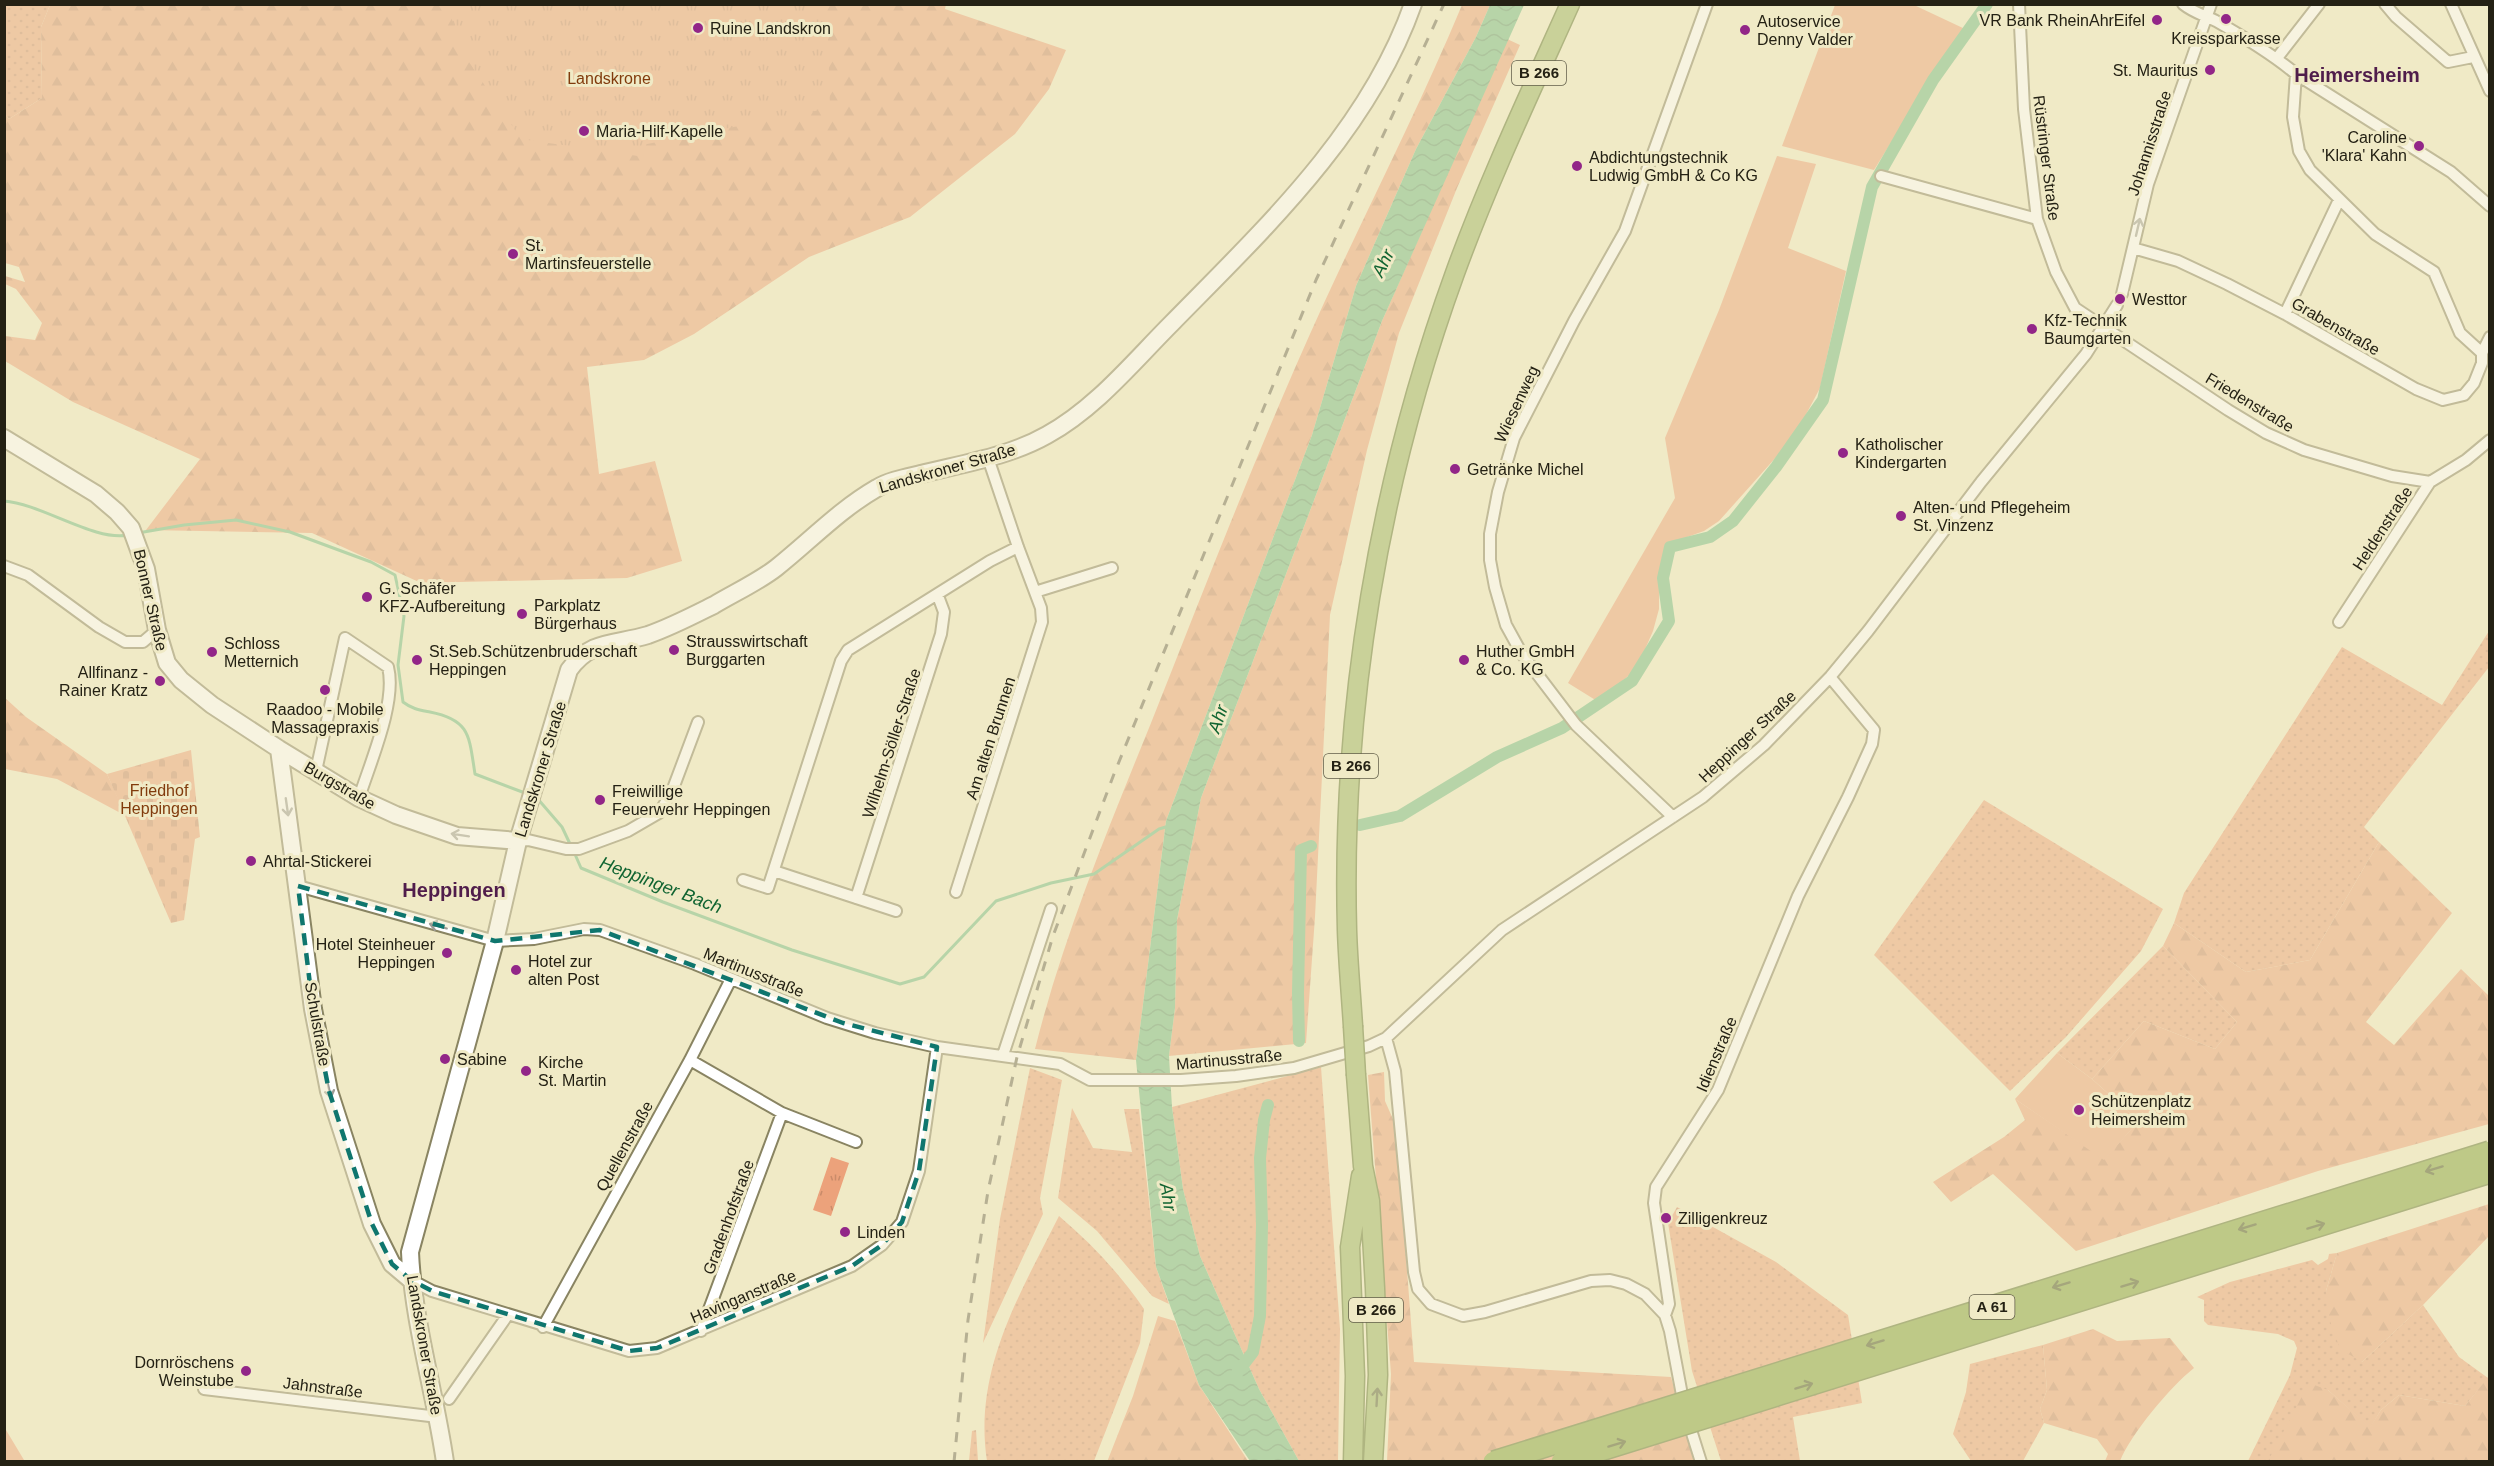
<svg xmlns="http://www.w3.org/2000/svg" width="2494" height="1466" font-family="Helvetica,sans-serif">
  <defs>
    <pattern id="grass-dots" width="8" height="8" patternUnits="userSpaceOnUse" patternTransform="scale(1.5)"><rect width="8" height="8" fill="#eca27b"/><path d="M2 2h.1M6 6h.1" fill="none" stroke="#ca8b69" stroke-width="1.8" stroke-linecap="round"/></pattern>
    <pattern id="forest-firs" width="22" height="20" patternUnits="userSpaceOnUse" patternTransform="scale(1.5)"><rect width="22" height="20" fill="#eca27b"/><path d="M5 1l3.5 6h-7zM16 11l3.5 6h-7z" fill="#ca8b69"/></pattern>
    <pattern id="cemetery-stones" width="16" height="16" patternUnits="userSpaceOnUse" patternTransform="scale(1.5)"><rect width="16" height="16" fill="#eca27b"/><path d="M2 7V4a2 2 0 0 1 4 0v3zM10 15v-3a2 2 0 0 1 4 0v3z" fill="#ca8b69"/></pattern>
    <pattern id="park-tufts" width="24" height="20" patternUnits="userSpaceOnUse" patternTransform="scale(1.5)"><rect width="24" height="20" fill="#eca27b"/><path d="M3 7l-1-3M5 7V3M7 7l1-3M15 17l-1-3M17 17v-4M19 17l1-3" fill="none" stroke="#ca8b69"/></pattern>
    <pattern id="water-waves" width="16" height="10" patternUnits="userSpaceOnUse" patternTransform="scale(1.5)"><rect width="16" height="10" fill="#72bb84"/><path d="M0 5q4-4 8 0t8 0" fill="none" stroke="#5d986b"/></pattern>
  </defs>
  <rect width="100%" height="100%" fill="#f0eac6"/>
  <!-- grass -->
  <path fill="url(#grass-dots)" d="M4 5H50L41 27 42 98 9 119 4 113Z
    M2489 631V667L2364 827 2379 842 2310 960 2246 972 2174 923 2184 893 2342 647 2442 705Z
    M1984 800 2163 909 2141 951 2066 1037 2010 1091 1874 955Z
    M2163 946 2237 1022 2215 1049 2144 1021 2092 1079 2057 1053Z
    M1321 1067 1340 1329 1338 1461H1299L1259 1389 1200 1256 1183 1189 1172 1107Z
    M1030 1068 1062 1080 1040 1198 1043 1214 983 1343 1000 1219Z
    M1072 1108 1093 1148 1132 1152 1124 1109H1139L1156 1267 1169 1304 1152 1296 1097 1231 1058 1198Z
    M1677 1207 1776 1262 1848 1315 1862 1403 1793 1417 1800 1461H1721L1692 1371 1668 1223Z
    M1059 1216C1092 1244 1120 1274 1144 1309L1140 1343 1094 1461H987C973 1370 1020 1294 1059 1216Z
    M2337 1253 2326 1291 2362 1362 2423 1305 2459 1357 2488 1378 2465 1406 2399 1395 2381 1410 2370 1428 2328 1390 2268 1461H2248L2290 1375 2297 1348 2294 1341 2278 1334 2208 1325 2204 1321V1300L2197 1297 2230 1282 2312 1260 2318 1265 2328 1259 2329 1254Z
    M2043 1345 2047 1390 2040 1409 2044 1423 2023 1461H1971L1953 1434 1966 1392 1970 1364Z
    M976 1430 978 1461H969L972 1431Z"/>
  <!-- forest -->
  <path fill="url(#forest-firs)" d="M946 4 945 9 1066 50 1049 89 1015 134 910 217 809 257 694 334 644 360 587 367 599 474 655 461 682 561 627 578 421 583 312 533 146 530 200 459 73 402 5 361V336L35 340 42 323 16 289 5 284V276L25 282 19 267 5 263 4 113 9 119 42 98 41 27 50 5Z
    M1462 5H1490L1476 37 1416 149 1356 286 1312 435 1166 821 1136 1060 1035 1049C1063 937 1108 829 1151 723 1207 582 1261 441 1324 303 1370 203 1420 106 1462 5Z
    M1507 39 1520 45 1457 188 1399 333 1367 450 1330 615 1315 917 1306 1043 1169 1056 1175 1008 1177 920 1201 798 1382 321Z
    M4 697 26 717 107 774 126 816 57 779 5 769Z
    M2379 842 2452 913 2366 1022 2394 1045 2461 969 2489 996V1124L2318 1171 2076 1251 1993 1174 1951 1202 1933 1182 2004 1137 2025 1120 2015 1099 2104 1159 2139 1121 2092 1079 2144 1021 2215 1049 2237 1022 2163 946 2174 923 2246 972 2310 960Z
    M1384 1072 1385 1101 1396 1126 1414 1362 1671 1377 1695 1461H1387L1391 1374 1368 1075Z
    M2489 1204V1236L2423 1305 2362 1362 2340 1349 2329 1318 2326 1291 2337 1253Z
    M1158 1316 1175 1321 1199 1385 1248 1461 1107 1462 1133 1396Z
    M2093 1329 2117 1341 2170 1338 2194 1368C2170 1387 2131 1434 2120 1461H2105L2108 1454 2097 1439 2044 1423 2040 1409 2047 1390 2043 1345Z
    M2489 1376V1461H2268L2309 1383 2328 1390 2370 1427 2381 1410 2399 1395 2465 1406Z"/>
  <!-- cemetery -->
  <path fill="url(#cemetery-stones)" d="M191 750 200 837 195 839 184 920 171 923 107 774Z"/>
  <!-- park -->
  <path fill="url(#park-tufts)" d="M446 5H827L830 108 642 145 638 156 521 139 469 62Z
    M831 1157 849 1163 831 1216 813 1210Z"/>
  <!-- garden -->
  <path fill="#eca27b" d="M1835 5H1914L1965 29 1947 52 1874 170 1782 146Z
    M1777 156 1816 164 1788 248 1846 271 1820 388 1794 437 1719 521 1704 531 1665 545 1659 576V609L1653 631 1636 670 1597 701 1568 683 1675 498 1665 438 1719 310Z
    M2057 1053 2092 1079 2139 1121 2104 1160 2015 1099Z
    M6 1430 24 1460 5 1461Z"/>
  <!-- water -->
  <path fill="url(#water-waves)" d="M1490 5H1524L1382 321 1201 798 1177 920 1175 1008 1169 1056 1172 1107 1183 1189 1200 1256 1259 1389 1299 1461H1250L1199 1385 1156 1267 1136 1060 1166 821 1312 435 1356 286 1416 149 1476 37Z"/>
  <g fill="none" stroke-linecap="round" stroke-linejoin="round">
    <!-- stream -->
    <path stroke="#72bb84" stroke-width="3" d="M4 501C42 504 95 542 128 535
      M138 533 184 525 236 520 290 532 371 562 395 575 404 616 398 665 403 702C412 709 420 710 430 712 471 720 469 737 475 774L525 793
      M537 798 562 827 571 846
      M574 852 581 868 663 902 792 950 900 984 924 977 996 901 1051 883 1094 874 1159 829 1169 826"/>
    <!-- canal -->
    <path stroke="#72bb84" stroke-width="12" d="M1360 825 1400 816 1497 757 1562 728 1632 681 1669 621 1663 578 1670 547 1710 537 1733 521 1776 467 1823 400 1872 187 1933 80 1987 4
      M1299 1041 1298 993 1301 850 1311 846
      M1237 1373 1253 1352 1260 1316 1262 1225 1260 1158 1264 1120 1268 1105"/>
    <!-- minor casing -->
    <g stroke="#898462" stroke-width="14">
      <path id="minor" d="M2019 4 2024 109 2037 219 2056 272 2075 308 2228 410 2266 433 2304 450 2392 476 2430 482
        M2183 4C2194 13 2204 15 2216 21 2244 37 2272 54 2296 74L2451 172 2490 206
        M2385 4 2396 17 2448 62 2473 57
        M2451 4 2490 91
        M2277 58 2319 4
        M2296 74 2293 117 2299 151 2310 170 2375 234 2434 272 2460 333 2482 353
        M1881 176 2037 219
        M2133 248 2178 261 2227 284 2285 314 2416 389 2443 400 2464 395 2474 383 2482 363V353L2490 337
        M2122 294 2148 184 2211 4
        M2285 314 2339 200
        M4 566 28 575 99 627 125 642H143L157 630
        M1035 592 1112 568
        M2339 622 2430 482 2466 460 2490 440
        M316 771 345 638 388 667C397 702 370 763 359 798
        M1673 817 1576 725 1522 654 1506 625 1495 587 1490 560V534L1498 492 1514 438 1574 321 1625 231 1707 4
        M518 841 528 840 566 849H579L628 831 659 813 671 794 698 722
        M774 871 896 911
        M743 880 768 888 841 661 848 650 990 561 1018 547
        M298 886 495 941 534 939 584 929 600 930 695 964 827 1018 875 1033 937 1047 1060 1064 1090 1080H1181L1236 1076 1294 1068 1369 1046 1386 1038 1502 930 1703 797 1764 745 1830 677 1868 631 1981 482 2086 354 2117 305
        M956 892 1042 622 1041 608 1018 547 988 458
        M856 898 941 634 944 612 938 596
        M1386 1038 1395 1071 1414 1272 1418 1289 1431 1304 1463 1316 1485 1312 1591 1281 1610 1280 1626 1284 1645 1294 1665 1315 1670 1331 1685 1411 1701 1462
        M1003 1055 1051 909
        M690 1060 782 1113 856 1142
        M411 1280 432 1291 629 1351 657 1348 852 1266 882 1245 902 1222 919 1171 937 1047
        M1665 1315 1669 1304 1654 1203 1656 1187 1718 1090 1798 896 1848 797 1872 744 1874 730 1830 677
        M543 1327 690 1060 731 979
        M701 1331 782 1113
        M204 1389 438 1417
        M449 1399 507 1316"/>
    </g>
    <!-- secondary casing -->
    <g stroke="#898462" stroke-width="20">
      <path id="secondary" d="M4 438 96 494 117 512 131 528 146 569 157 630 167 663 181 680 212 705 279 749 359 798 396 815 457 836 518 841
        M279 749 313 1009 329 1091 372 1224 392 1264 411 1280
        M445 1462C435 1392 413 1322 410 1252L495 941 518 841 569 670C591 639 615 645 648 635 671 627 692 616 714 605 734 593 758 582 776 568 810 541 839 510 877 488 890 480 909 477 925 473 966 463 1010 456 1047 435 1096 408 1133 362 1172 323 1264 229 1368 132 1413 4"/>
    </g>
    <!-- trunk casing -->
    <g stroke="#60752d" stroke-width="21">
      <path id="trunk" d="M1353 1026C1351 994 1348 962 1347 930 1341 708 1379 482 1455 273 1488 182 1530 93 1570 4
        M1356 1075 1363 1166 1370 1201 1375 1288 1378 1375 1373 1462
        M1353 1462 1355 1376 1350 1247 1361 1176"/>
    </g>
    <!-- minor -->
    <use href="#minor" stroke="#fff" stroke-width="10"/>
    <!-- secondary -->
    <use href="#secondary" stroke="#fff" stroke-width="16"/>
    <!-- trunk -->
    <use href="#trunk" stroke="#9ab462" stroke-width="18"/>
    <!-- rail -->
    <path stroke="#6f6b56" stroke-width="3" stroke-dasharray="10 10" stroke-linecap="butt" d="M954 1462 968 1320 988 1191 1017 1057 1053 936 1114 774 1316 280 1444 4"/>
    <!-- trunk-bridge casing -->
    <g stroke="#60752d" stroke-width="21" stroke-linecap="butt">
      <path id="trunk-bridge" d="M1353 1026 1356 1075"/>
    </g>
    <!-- motorway-bridge casing -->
    <g stroke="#60752d" stroke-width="24" stroke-linecap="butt">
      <path id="motorway-bridge" d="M1494 1462 2490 1152
        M1562 1462 2490 1172"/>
    </g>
    <!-- trunk-bridge -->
    <use href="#trunk-bridge" stroke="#9ab462" stroke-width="18"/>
    <!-- motorway-bridge -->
    <use href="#motorway-bridge" stroke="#80a23a" stroke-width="21"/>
  </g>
  <!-- one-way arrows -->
  <defs><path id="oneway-shaft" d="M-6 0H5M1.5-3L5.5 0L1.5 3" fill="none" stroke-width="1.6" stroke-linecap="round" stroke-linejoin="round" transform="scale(1.5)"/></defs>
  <g stroke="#9c9b95">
    <use href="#oneway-shaft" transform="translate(2138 227) rotate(-77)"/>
    <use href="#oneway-shaft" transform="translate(287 807) rotate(82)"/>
    <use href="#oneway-shaft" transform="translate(460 835) rotate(-171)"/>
    <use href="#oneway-shaft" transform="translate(438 926) rotate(-165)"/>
    <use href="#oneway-shaft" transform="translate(329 1089) rotate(77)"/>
  </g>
  <g stroke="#495523">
    <use href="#oneway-shaft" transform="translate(2434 1169) rotate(163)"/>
    <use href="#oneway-shaft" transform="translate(2316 1226) rotate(-17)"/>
    <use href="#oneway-shaft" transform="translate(2247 1227) rotate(163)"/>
    <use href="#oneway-shaft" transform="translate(2130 1284) rotate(-17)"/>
    <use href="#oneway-shaft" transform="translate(2061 1285) rotate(163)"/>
    <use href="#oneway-shaft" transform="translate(1875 1343) rotate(163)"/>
    <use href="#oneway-shaft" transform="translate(1804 1386) rotate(-17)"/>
    <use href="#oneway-shaft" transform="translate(1617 1444) rotate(-17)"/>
  </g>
  <use stroke="#596337" href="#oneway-shaft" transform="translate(1377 1397) rotate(-87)"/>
  <!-- marked area -->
  <path d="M0 0H2494V1466H0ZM298 886 495 941 600 930 843 1023 937 1047 919 1171 902 1222 882 1245 852 1266 657 1348 629 1351 432 1291 411 1280 392 1264 372 1224 329 1091 313 1009Z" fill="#f0eac6" fill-opacity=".55" fill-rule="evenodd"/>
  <path fill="none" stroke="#0f766e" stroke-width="4.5" stroke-dasharray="12 8" stroke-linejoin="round" d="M298 886 495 941 600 930 843 1023 937 1047 919 1171 902 1222 882 1245 852 1266 657 1348 629 1351 432 1291 411 1280 392 1264 372 1224 329 1091 313 1009Z"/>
  <!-- markers -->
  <g fill="#922688" stroke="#f0eac6" stroke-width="2">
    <circle cx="2226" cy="19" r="6"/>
    <circle cx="2157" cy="20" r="6"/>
    <circle cx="698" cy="28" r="6"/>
    <circle cx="1745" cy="30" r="6"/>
    <circle cx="2210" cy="70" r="6"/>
    <circle cx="584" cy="131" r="6"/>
    <circle cx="2419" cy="146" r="6"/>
    <circle cx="1577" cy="166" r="6"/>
    <circle cx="513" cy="254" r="6"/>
    <circle cx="2120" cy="299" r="6"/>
    <circle cx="2032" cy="329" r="6"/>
    <circle cx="1843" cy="453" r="6"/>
    <circle cx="1455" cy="469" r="6"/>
    <circle cx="1901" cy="516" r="6"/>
    <circle cx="367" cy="597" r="6"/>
    <circle cx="522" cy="614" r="6"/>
    <circle cx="674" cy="650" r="6"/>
    <circle cx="212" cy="652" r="6"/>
    <circle cx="417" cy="660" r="6"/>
    <circle cx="1464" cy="660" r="6"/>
    <circle cx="160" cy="681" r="6"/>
    <circle cx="325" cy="690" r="6"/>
    <circle cx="600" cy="800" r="6"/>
    <circle cx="251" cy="861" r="6"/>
    <circle cx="447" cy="953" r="6"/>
    <circle cx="516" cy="970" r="6"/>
    <circle cx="445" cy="1059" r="6"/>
    <circle cx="526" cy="1071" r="6"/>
    <circle cx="2079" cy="1110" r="6"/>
    <circle cx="1666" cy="1218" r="6"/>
    <circle cx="845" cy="1232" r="6"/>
    <circle cx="246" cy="1371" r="6"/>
  </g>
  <g text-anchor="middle" stroke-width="6" stroke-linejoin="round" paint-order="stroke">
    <!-- shield labels -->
    <g fill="#f0eac6" stroke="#615d49" stroke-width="1.5">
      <rect x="1512" y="61" width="54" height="24" rx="4.5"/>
      <rect x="1324" y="754" width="54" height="24" rx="4.5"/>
      <rect x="1969.5" y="1295" width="45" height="24" rx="4.5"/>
      <rect x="1349" y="1298" width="54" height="24" rx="4.5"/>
    </g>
    <g font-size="15" font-weight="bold" fill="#242114">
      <text x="1539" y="78">B 266</text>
      <text x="1351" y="771">B 266</text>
      <text x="1992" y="1312">A 61</text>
      <text x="1376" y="1315">B 266</text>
    </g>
    <!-- poi labels -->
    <g font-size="16" fill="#242114" stroke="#f0eac6" text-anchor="start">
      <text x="2145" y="26" text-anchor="end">VR Bank RheinAhrEifel</text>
      <text x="1757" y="27">Autoservice<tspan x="1757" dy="18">Denny Valder</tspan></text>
      <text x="710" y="34">Ruine Landskron</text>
      <text x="2226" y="44" text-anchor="middle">Kreissparkasse</text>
      <text x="2198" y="76" text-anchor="end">St. Mauritus</text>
      <text x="596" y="137">Maria-Hilf-Kapelle</text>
      <text x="2407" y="143" text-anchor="end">Caroline<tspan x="2407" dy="18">'Klara' Kahn</tspan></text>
      <text x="1589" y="163">Abdichtungstechnik<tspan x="1589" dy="18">Ludwig GmbH &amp; Co KG</tspan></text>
      <text x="525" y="251">St.<tspan x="525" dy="18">Martinsfeuerstelle</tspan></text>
      <text x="2132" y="305">Westtor</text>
      <text x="2044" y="326">Kfz-Technik<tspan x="2044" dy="18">Baumgarten</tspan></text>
      <text x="1855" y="450">Katholischer<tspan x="1855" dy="18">Kindergarten</tspan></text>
      <text x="1467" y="475">Getränke Michel</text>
      <text x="1913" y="513">Alten- und Pflegeheim<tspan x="1913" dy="18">St. Vinzenz</tspan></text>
      <text x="379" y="594">G. Schäfer<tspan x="379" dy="18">KFZ-Aufbereitung</tspan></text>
      <text x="534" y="611">Parkplatz<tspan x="534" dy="18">Bürgerhaus</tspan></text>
      <text x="686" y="647">Strausswirtschaft<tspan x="686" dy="18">Burggarten</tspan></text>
      <text x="224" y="649">Schloss<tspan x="224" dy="18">Metternich</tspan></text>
      <text x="429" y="657">St.Seb.Schützenbruderschaft<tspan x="429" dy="18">Heppingen</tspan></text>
      <text x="1476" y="657">Huther GmbH<tspan x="1476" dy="18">&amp; Co. KG</tspan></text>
      <text x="148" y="678" text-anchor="end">Allfinanz -<tspan x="148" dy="18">Rainer Kratz</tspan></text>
      <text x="325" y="715" text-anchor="middle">Raadoo - Mobile<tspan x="325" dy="18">Massagepraxis</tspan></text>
      <text x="612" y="797">Freiwillige<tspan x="612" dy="18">Feuerwehr Heppingen</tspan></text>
      <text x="263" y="867">Ahrtal-Stickerei</text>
      <text x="435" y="950" text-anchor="end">Hotel Steinheuer<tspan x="435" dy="18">Heppingen</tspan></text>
      <text x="528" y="967">Hotel zur<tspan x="528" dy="18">alten Post</tspan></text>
      <text x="457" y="1065">Sabine</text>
      <text x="538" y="1068">Kirche<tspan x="538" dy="18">St. Martin</tspan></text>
      <text x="2091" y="1107">Schützenplatz<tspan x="2091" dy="18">Heimersheim</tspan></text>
      <text x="1678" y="1224">Zilligenkreuz</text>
      <text x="857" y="1238">Linden</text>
      <text x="234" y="1368" text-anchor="end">Dornröschens<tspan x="234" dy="18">Weinstube</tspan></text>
    </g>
    <!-- park labels -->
    <g font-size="16" fill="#813b0c" stroke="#f0eac6">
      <text x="609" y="84">Landskrone</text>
      <text x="159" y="796">Friedhof<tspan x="159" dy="18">Heppingen</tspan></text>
    </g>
    <!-- street labels -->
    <g font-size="16" fill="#242114" stroke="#f0eac6">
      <text transform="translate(2149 143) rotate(-72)" y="6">Johannisstraße</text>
      <text transform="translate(2047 158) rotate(83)" y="6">Rüstringer Straße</text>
      <text transform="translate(2336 326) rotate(30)" y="6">Grabenstraße</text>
      <text transform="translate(2250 402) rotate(31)" y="6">Friedenstraße</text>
      <text transform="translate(1516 404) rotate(-65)" y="6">Wiesenweg</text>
      <text transform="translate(947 468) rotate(-16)" y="6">Landskroner Straße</text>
      <text transform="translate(2382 528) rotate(-57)" y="6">Heldenstraße</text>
      <text transform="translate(151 600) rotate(77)" y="6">Bonner Straße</text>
      <text transform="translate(1747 736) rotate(-43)" y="6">Heppinger Straße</text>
      <text transform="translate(990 738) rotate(-72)" y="6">Am alten Brunnen</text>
      <text transform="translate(891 743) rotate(-72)" y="6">Wilhelm-Söller-Straße</text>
      <text transform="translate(540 769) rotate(-73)" y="6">Landskroner Straße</text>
      <text transform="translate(340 785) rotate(30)" y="6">Burgstraße</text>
      <text transform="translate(754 972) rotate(22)" y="6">Martinusstraße</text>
      <text transform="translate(318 1024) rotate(80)" y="6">Schulstraße</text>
      <text transform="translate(1716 1054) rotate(-67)" y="6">Idienstraße</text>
      <text transform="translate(1229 1059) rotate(-5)" y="6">Martinusstraße</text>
      <text transform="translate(624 1146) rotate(-61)" y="6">Quellenstraße</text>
      <text transform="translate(728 1217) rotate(-70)" y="6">Gradenhofstraße</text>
      <text transform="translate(743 1296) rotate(-23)" y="6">Havinganstraße</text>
      <text transform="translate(425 1345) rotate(80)" y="6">Landskroner Straße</text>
      <text transform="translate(323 1387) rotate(7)" y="6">Jahnstraße</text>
    </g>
    <!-- water labels -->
    <g font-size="18" font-style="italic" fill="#106431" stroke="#f0eac6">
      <text transform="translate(1383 263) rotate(-64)" y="6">Ahr</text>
      <text transform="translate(1218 719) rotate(-71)" y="6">Ahr</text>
      <text transform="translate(661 885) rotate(21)" y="6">Heppinger Bach</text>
      <text transform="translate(1168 1197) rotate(80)" y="6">Ahr</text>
    </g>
    <!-- quarter labels -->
    <g font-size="20" font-weight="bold" fill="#501d4b" stroke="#f0eac6">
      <text x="2357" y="82">Heimersheim</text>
      <text x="454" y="897">Heppingen</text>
    </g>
  </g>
  <!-- border -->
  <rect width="2494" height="1466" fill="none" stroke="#242114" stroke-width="12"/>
</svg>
